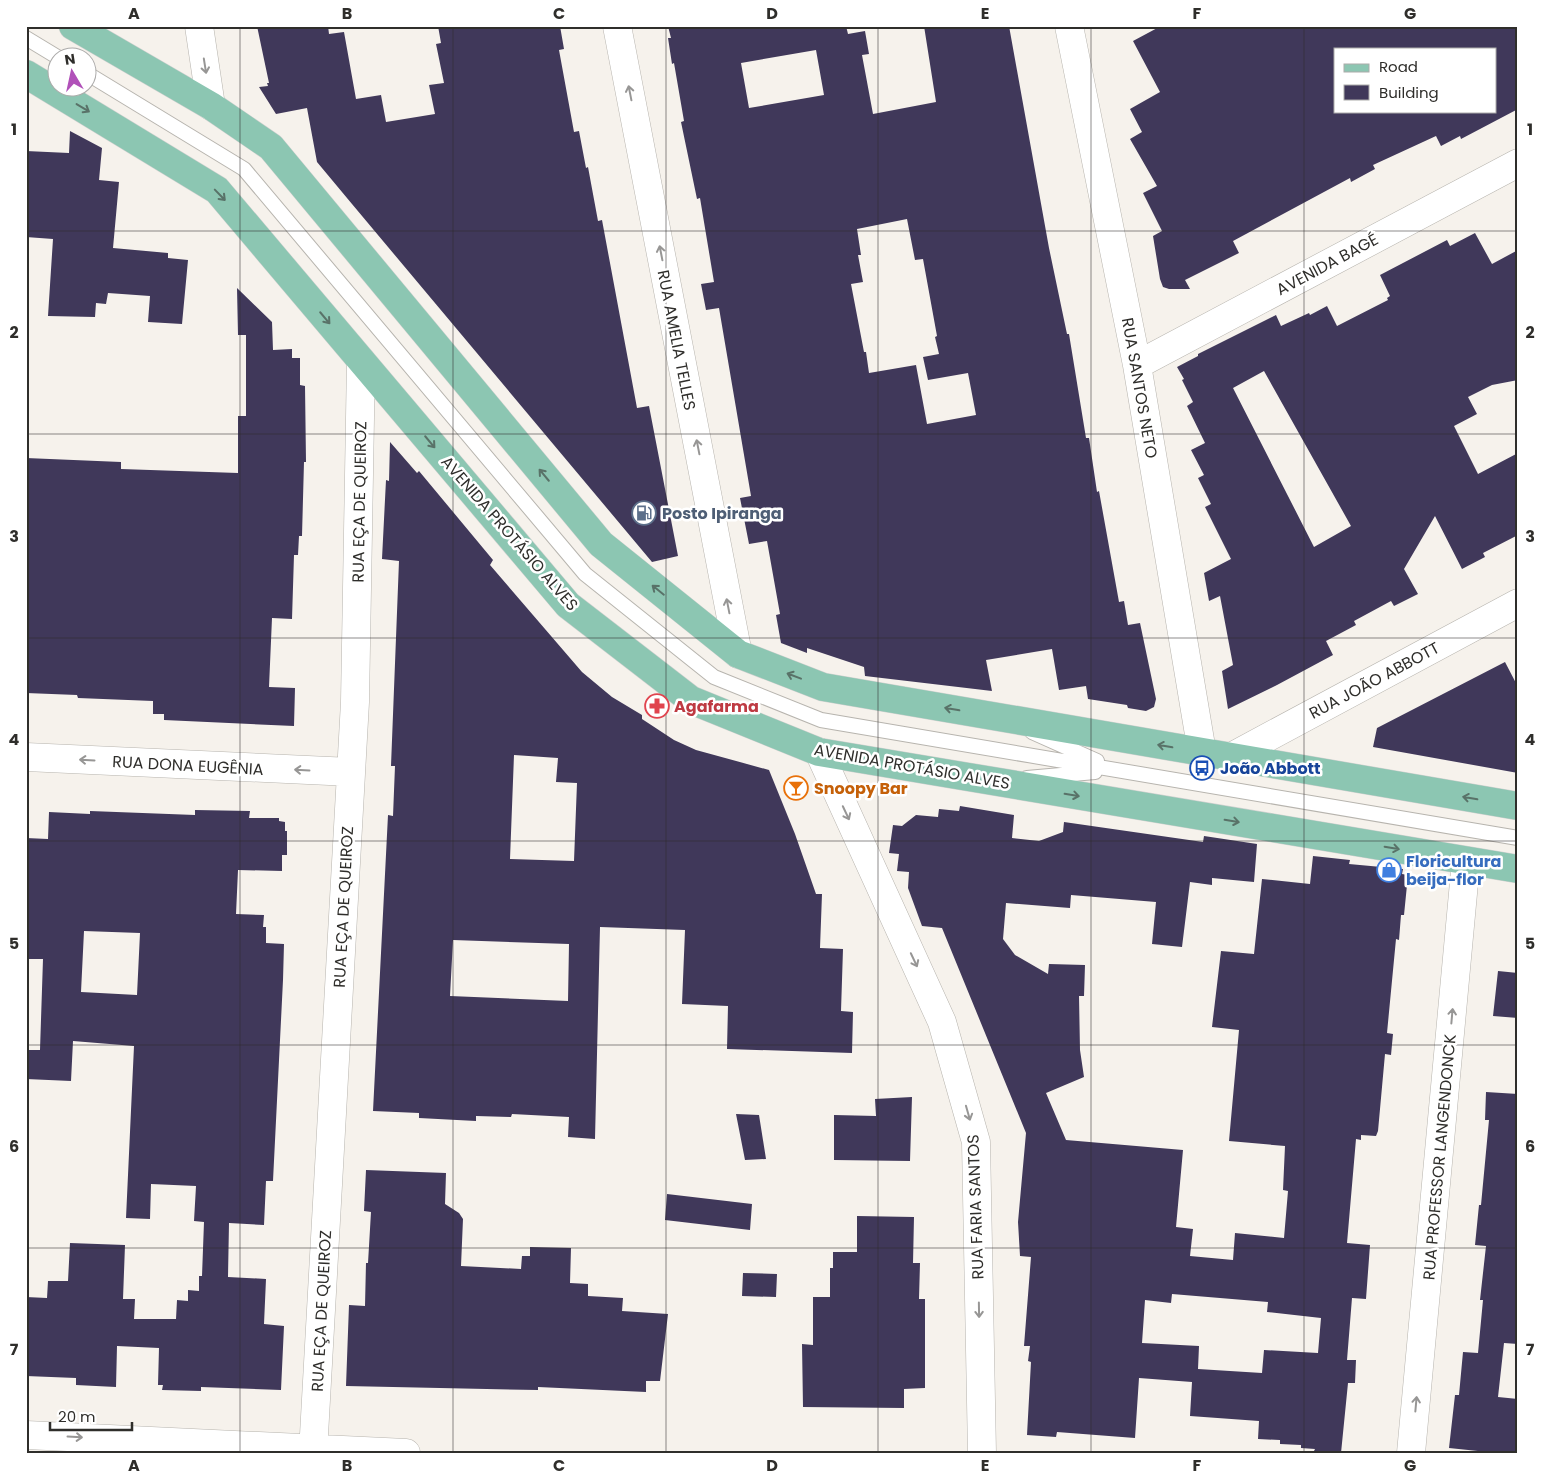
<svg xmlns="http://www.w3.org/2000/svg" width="1544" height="1479" font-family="Poppins,sans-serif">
  <rect width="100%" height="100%" fill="#f6f2ec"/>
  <!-- building -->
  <path fill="#40385a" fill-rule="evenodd" d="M257 26H328L329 34 344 32 356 99 381 95 386 122 435 114 429 85 444 83 436 44 441 43 438 26H560L564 49 559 50 574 132 579 131 586 168 588 167 598 221 602 220 637 408 649 406 678 556 652 562 352 204 317 162 307 108 276 114 259 87 268 86 267 83H269Z
    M668 26H846L848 34 865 31 869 54 862 55 873 114 936 102 924 26H1009L1049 248 1067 334H1069L1086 438H1089L1097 492 1099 491 1119 602 1124 601 1128 625 1140 623 1156 699 1154 707 1146 711 1128 708 1127 705 1088 699 1086 686 1059 690 1052 649 986 660 992 691 865 676 864 667 807 648V653L781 643 776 615 780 614 767 541 749 544 740 498 751 496 719 308 706 310 701 284 714 282 700 198 697 199 681 122 684 121 674 63 672 64 668 38H671ZM816 50 824 95 749 108 741 63ZM907 219 915 260 923 259 937 336 935 337 939 354 923 357 928 380 968 373 976 415 927 424 916 365 869 373 866 352H864L851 284 863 282 858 255H861L857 229Z
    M1161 26H1518V109L1461 139 1460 136 1441 146 1436 136 1373 165 1375 169 1351 182 1350 178 1233 241 1239 253 1185 280 1190 289H1169L1163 287 1160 279 1153 236 1162 231 1143 193 1157 186 1130 139 1142 132 1130 109 1160 92 1133 41ZM1335 49H1495V111H1335Z
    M70 131 102 148 99 180 119 182 113 248 168 253V258L188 260 182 324 148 322 150 296 108 293 106 304 96 303 95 317 48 316 53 239 26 237V151L69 153Z
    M1475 233 1492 264 1518 250V380L1492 385 1468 397 1477 414 1454 426 1478 474 1518 453V535L1483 553 1485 557 1462 569 1435 516 1404 569 1418 594 1394 606 1391 601 1354 621 1356 625 1326 641 1333 655 1277 685 1228 709 1222 671 1233 665 1220 596 1209 601 1204 573 1231 559 1205 507 1211 504 1198 478 1204 475 1191 450 1205 443 1187 406 1193 402 1182 380 1184 379 1177 367 1198 356V354L1276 315 1281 326 1309 313 1310 315 1327 306 1337 326 1388 300 1387 298 1390 296 1380 275 1447 240 1450 246ZM1264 371 1351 526 1314 547 1233 388Z
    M237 288 272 322 273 350 292 349V358H300V385L305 386 306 462H304L302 536H299L298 555H294L292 619 272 618 269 687 295 688 294 726 164 720V714H153V701L78 698 77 695 26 693V458L121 462V469L238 473V416H246V335H238Z
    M390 442 417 473 419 471 493 560 490 565 582 672 612 697 642 715V719L674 740 696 750 769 770 795 834 816 894H822L820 948 843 949 841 1011 853 1012 852 1053 727 1049 728 1006 682 1004 685 930 600 927 595 1139 568 1137 569 1117 512 1114 511 1117 476 1116V1121L419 1118V1113L373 1111 388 815 393 816 395 766H391L399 561 382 559 386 480 389 481ZM514 755 558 758 556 782 577 783 574 861 510 859ZM453 940 569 944 568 1001 450 996Z
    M1505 662 1518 687V773L1373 747 1377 728Z
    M960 806 1014 815 1012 838 1039 841 1063 832 1064 822 1203 842 1204 836 1257 844 1254 882 1212 878V885L1190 882 1182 947 1152 944 1156 902 1071 895 1070 908 1006 903 1003 939 1015 955 1048 974 1049 964 1085 965 1084 996H1079L1080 1050 1084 1077 1046 1093 1066 1140 1183 1150 1176 1227 1193 1229 1190 1256 1233 1260 1235 1233 1284 1238 1288 1191 1283 1190 1285 1146 1229 1141 1239 1030 1212 1027 1221 951 1254 954 1262 879 1310 884 1313 856 1350 860 1349 864 1403 869 1402 874 1408 875 1404 915H1401L1399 940 1396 939 1387 1033 1393 1034 1391 1055 1385 1054 1378 1131 1376 1136 1361 1135V1140L1356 1139 1347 1243 1370 1245 1366 1299 1352 1298 1347 1360H1356L1355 1383H1348L1341 1453 1314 1451 1315 1449 1301 1448V1445L1280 1444V1440L1258 1439 1259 1421 1190 1416 1192 1382 1139 1378 1135 1438 1057 1432 1056 1437 1027 1435 1031 1362 1028 1361 1030 1346H1024L1031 1257 1020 1256 1018 1222 1026 1133 942 928 922 926 908 888 909 872 897 871 899 854 889 853 893 825 902 826 916 815 938 817 939 809 959 811ZM1172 1294 1268 1302 1267 1312 1321 1318 1318 1353 1264 1350 1262 1373 1198 1369 1199 1346 1142 1343 1145 1300 1171 1303Z
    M195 810 250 811 249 818H279V821L285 822V831H287V855H282V871L238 870 236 914 264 915 263 927H266V943L284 944 283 980 273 1181H266L264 1225 229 1223 228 1277 266 1279 264 1324 284 1326 281 1390 201 1387V1391L162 1390 163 1385H158L159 1348 117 1346 116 1387 76 1385V1378L26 1376V1297L47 1298 48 1281H68L70 1243 125 1245 123 1299H135L134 1319H176L177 1300 188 1301V1290L199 1291V1276H202L204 1222 194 1221 196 1186 151 1184 150 1219 126 1218 134 1046 73 1041 71 1081 26 1079V1050H40L43 959H26V838L48 839 49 812 90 814V811L195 815ZM84 931 140 933 137 995 81 992Z
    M1498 971 1518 973V1018L1493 1016Z
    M1486 1092 1518 1094V1344L1504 1343 1498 1397 1518 1399V1453H1497L1449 1448 1455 1395H1459L1463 1352 1478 1353 1483 1300H1480L1486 1246 1475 1245 1479 1205H1481L1489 1120H1485Z
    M912 1097 910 1161 834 1160V1115L876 1116 875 1099Z
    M736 1114 759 1115 766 1159 745 1160Z
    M366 1170 446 1173 445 1204 459 1213 463 1219 461 1266 521 1269 522 1256H530V1247L571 1248 570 1283 588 1284V1296L623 1298 622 1311 668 1314 660 1381H646V1392L538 1387V1390L346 1386 349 1305 365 1306 366 1263H368L371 1212 364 1211Z
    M667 1194 752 1204 750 1230 665 1220Z
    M857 1216 914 1217 913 1263H920L919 1299H925V1388L904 1389V1408L803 1407 802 1344 813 1345V1297H830V1268H833V1252H857Z
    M743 1273 777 1274 776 1297 742 1296Z"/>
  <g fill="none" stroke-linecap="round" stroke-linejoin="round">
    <!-- service casing -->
    <g stroke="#b7b4ae" stroke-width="16">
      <path id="service" d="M26 38 59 58
        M88 74 244 169 585 574 714 677 821 720 1518 838
        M1032 732 1097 761
        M1027 778 1095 772"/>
    </g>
    <!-- minor casing -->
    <g stroke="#b7b4ae" stroke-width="29">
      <path id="minor" d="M1069 26 1137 365 1202 752
        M1137 365 1518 163
        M819 752 942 1022 976 1142 982 1453
        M1231 757 1518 603
        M1411 1453 1466 861"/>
    </g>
    <!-- tertiary casing -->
    <g stroke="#b7b4ae" stroke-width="29">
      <path id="tertiary" d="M199 26 211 106
        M617 26 738 654
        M26 757 351 772
        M26 1435 406 1453
        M313 1453 355 702 361 361"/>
    </g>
    <!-- primary casing -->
    <g stroke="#d1d1d0" stroke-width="29">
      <path id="primary" d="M73 26 211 106 271 147 601 544 738 654 823 687 1518 806
        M26 74 217 190 568 605 691 700 819 752 1518 869"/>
    </g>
    <!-- service -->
    <use href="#service" stroke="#fff" stroke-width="14"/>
    <!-- minor -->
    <use href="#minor" stroke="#fff" stroke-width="28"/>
    <!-- tertiary -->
    <use href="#tertiary" stroke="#fff" stroke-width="28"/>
    <!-- primary -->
    <use href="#primary" stroke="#8cc6b2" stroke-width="28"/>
  </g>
  <!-- one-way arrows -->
  <defs><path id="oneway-shaft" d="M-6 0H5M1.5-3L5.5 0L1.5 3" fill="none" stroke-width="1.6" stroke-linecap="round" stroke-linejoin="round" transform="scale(1.25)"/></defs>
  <g stroke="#979695">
    <use href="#oneway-shaft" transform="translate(205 66) rotate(81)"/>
    <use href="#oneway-shaft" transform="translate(630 93) rotate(-101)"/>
    <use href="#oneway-shaft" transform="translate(661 253) rotate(-101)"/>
    <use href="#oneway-shaft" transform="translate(698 447) rotate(-101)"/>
    <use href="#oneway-shaft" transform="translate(728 606) rotate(-101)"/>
    <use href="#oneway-shaft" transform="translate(87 760) rotate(-177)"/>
    <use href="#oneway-shaft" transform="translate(302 770) rotate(-177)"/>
    <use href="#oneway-shaft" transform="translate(846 813) rotate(65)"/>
    <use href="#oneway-shaft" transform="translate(914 960) rotate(65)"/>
    <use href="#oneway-shaft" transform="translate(1452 1016) rotate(-85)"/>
    <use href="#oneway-shaft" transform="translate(968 1113) rotate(74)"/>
    <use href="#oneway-shaft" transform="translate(979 1310) rotate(89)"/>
    <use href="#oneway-shaft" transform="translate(1416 1404) rotate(-85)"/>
    <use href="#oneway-shaft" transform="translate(75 1437) rotate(3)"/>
  </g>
  <g stroke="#597268">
    <use href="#oneway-shaft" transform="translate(83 108) rotate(31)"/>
    <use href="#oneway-shaft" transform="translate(220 195) rotate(46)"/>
    <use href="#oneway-shaft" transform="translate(325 318) rotate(50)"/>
    <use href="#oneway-shaft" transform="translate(430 442) rotate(50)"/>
    <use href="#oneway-shaft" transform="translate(544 475) rotate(-130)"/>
    <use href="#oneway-shaft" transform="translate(658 590) rotate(-141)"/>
    <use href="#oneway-shaft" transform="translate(794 676) rotate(-159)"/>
    <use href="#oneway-shaft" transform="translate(952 709) rotate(-170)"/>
    <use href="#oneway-shaft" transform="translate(1165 746) rotate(-170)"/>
    <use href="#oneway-shaft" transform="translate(1072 795) rotate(9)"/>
    <use href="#oneway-shaft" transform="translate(1470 798) rotate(-170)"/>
    <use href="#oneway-shaft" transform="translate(1232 821) rotate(9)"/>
    <use href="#oneway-shaft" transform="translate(1392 848) rotate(10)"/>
  </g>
  <!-- grid -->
  <path fill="none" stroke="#2f2e2b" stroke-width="1" stroke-opacity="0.55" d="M240 26V1453M453 26V1453M666 26V1453M878 26V1453M1091 26V1453M1304 26V1453M26 231H1518M26 434H1518M26 638H1518M26 841H1518M26 1045H1518M26 1248H1518"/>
  <!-- icons -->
  <defs>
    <g id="fuel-ring" transform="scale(1.25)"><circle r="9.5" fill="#fff" stroke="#5c6f8a" stroke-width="1.5"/><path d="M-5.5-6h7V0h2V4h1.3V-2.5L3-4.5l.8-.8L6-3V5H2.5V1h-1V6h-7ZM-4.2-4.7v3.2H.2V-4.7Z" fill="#5c6f8a"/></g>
    <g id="pharmacy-ring" transform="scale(1.25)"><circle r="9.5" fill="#fff" stroke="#e0444e" stroke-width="1.5"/><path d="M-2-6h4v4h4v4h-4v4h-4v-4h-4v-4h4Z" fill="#e0444e"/></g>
    <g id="bus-ring" transform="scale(1.25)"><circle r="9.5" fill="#fff" stroke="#1a4fb4" stroke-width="1.5"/><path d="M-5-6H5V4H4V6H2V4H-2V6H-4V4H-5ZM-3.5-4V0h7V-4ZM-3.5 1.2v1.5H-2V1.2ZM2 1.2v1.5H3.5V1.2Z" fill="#1a4fb4"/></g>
    <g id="bar-ring" transform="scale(1.25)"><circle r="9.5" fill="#fff" stroke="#e8710a" stroke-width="1.5"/><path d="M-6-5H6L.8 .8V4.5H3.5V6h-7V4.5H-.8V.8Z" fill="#e8710a"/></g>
    <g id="shop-ring" transform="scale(1.25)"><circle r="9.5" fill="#fff" stroke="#3f7fe0" stroke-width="1.5"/><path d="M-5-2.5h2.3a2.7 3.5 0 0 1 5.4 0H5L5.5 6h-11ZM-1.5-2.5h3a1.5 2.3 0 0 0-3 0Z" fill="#3f7fe0"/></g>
  </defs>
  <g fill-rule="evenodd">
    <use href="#fuel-ring" x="644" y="513"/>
    <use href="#pharmacy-ring" x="657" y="706"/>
    <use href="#bus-ring" x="1202" y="768"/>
    <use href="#bar-ring" x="796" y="788"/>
    <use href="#shop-ring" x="1389" y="870"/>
  </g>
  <g text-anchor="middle" stroke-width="5" stroke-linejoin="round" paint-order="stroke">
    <!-- street labels -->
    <g font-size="16" fill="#2f2e2b" stroke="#fff">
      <text transform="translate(1327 264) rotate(-28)" y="6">AVENIDA BAGÉ</text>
      <text transform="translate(677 340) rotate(79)" y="6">RUA AMELIA TELLES</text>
      <text transform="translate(1140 388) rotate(80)" y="6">RUA SANTOS NETO</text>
      <text transform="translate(359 502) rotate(-89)" y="6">RUA EÇA DE QUEIROZ</text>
      <text transform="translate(510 533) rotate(49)" y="6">AVENIDA PROTÁSIO ALVES</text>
      <text transform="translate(1374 680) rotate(-28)" y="6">RUA JOÃO ABBOTT</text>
      <text transform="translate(188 765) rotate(3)" y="6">RUA DONA EUGÊNIA</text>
      <text transform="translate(912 766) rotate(10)" y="6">AVENIDA PROTÁSIO ALVES</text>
      <text transform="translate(343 907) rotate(-87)" y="6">RUA EÇA DE QUEIROZ</text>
      <text transform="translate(1439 1157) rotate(-85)" y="6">RUA PROFESSOR LANGENDONCK</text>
      <text transform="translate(975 1207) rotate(-92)" y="6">RUA FARIA SANTOS</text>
      <text transform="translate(321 1311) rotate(-87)" y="6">RUA EÇA DE QUEIROZ</text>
    </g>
    <!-- service labels -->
    <g font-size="16" font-weight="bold" fill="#4e5e75" stroke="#fff" text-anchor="start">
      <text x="662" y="519">Posto Ipiranga</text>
    </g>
    <!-- health labels -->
    <g font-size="16" font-weight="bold" fill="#be3a42" stroke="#fff" text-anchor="start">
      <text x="674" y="712">Agafarma</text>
    </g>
    <!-- transit labels -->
    <g font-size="16" font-weight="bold" fill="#164399" stroke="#fff" text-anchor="start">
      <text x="1220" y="774">João Abbott</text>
    </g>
    <!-- food labels -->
    <g font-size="16" font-weight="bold" fill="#c56008" stroke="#fff" text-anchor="start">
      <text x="814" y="794">Snoopy Bar</text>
    </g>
    <!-- shop labels -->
    <g font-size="16" font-weight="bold" fill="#366cbe" stroke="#fff" text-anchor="start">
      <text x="1406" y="867">Floricultura<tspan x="1406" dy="18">beija-flor</tspan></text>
    </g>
  </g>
  <!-- border -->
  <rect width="1544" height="1479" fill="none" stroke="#ffffff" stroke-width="55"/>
  <!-- legend -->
  <rect x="1334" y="48" width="162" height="65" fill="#ffffff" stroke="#acabaa"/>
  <rect x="1344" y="64" width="25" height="8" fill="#8cc6b2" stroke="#acabaa"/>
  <text x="1379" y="72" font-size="15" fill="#2f2e2b">Road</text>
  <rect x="1344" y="85" width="25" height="15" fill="#40385a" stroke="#acabaa"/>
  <text x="1379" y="98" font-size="15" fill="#2f2e2b">Building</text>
  <!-- north arrow -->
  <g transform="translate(72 72) rotate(351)"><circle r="24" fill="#ffffff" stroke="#acabaa"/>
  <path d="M0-4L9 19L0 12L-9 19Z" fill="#b151b9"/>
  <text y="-8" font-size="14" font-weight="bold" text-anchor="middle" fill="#2f2e2b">N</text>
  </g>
  <!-- scale -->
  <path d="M50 1422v8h82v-8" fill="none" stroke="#2f2e2b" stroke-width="2.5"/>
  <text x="58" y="1422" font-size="15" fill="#2f2e2b" stroke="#ffffff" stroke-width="4" paint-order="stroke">20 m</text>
  <rect x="28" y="28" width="1488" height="1424" fill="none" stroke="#2f2e2b" stroke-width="2"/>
  <g font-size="16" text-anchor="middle" font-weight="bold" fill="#2f2e2b">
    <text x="134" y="19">A</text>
    <text x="347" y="19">B</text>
    <text x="559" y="19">C</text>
    <text x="772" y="19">D</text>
    <text x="985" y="19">E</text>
    <text x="1197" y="19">F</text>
    <text x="1410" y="19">G</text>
    <text x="14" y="135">1</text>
    <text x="1530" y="135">1</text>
    <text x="14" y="338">2</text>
    <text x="1530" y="338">2</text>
    <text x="14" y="542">3</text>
    <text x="1530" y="542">3</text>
    <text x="14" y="745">4</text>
    <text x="1530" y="745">4</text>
    <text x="14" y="949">5</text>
    <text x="1530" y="949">5</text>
    <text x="14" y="1152">6</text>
    <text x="1530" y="1152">6</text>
    <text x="14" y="1355">7</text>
    <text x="1530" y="1355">7</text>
    <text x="134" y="1471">A</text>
    <text x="347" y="1471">B</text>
    <text x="559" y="1471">C</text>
    <text x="772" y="1471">D</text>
    <text x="985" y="1471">E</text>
    <text x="1197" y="1471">F</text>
    <text x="1410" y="1471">G</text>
  </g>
</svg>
